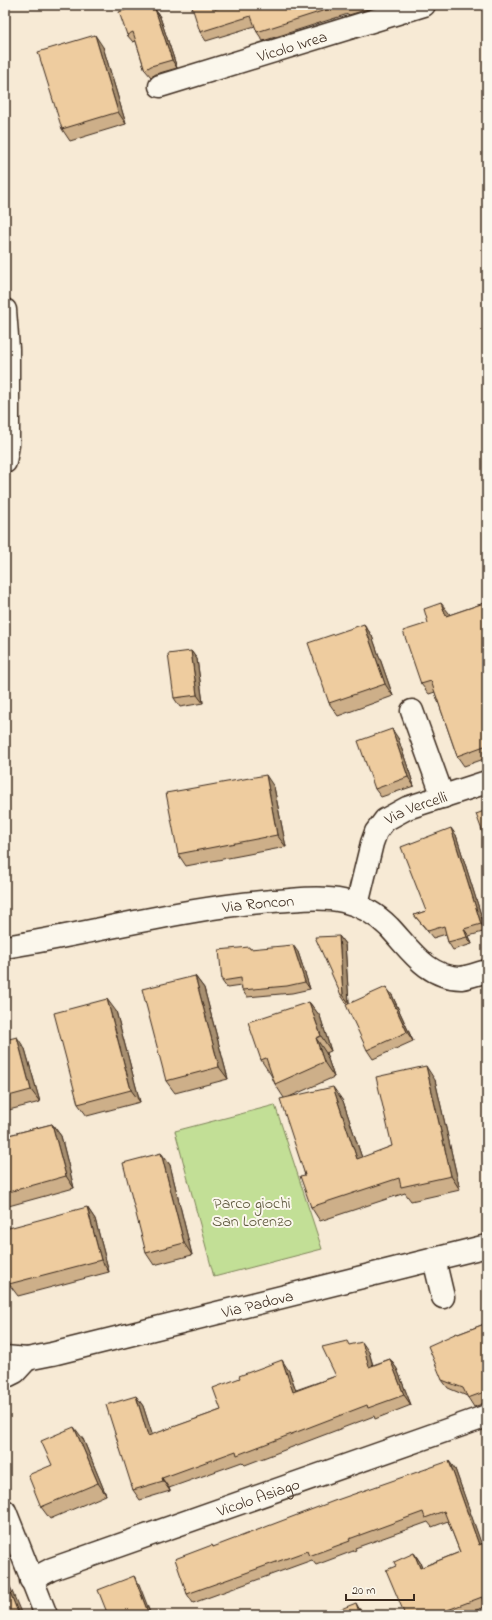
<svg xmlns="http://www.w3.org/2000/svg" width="492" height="1620" font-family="'Indie Flower',sans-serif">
  <rect width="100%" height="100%" fill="#f7ead5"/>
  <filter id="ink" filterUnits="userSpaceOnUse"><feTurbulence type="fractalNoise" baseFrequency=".025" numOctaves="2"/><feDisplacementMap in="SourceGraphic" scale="8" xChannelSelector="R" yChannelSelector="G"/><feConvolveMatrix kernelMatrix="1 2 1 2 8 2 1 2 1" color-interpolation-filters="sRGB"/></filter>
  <g filter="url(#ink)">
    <!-- green -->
    <path fill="#c2df96" stroke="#7e845a" d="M275 1105 322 1249 214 1277 175 1131Z"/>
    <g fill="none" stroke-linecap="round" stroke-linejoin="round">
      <!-- minor casing -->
      <g stroke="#3b2a1e" stroke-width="25">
        <g id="minor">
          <path id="s1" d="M160 86 424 5"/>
          <path d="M5 310 8 349V445L5 462"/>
          <path d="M412 711 443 797"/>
          <path id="s2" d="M357 905 372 843 376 832 385 820 407 808 487 782"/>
          <path id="s3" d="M5 947C94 933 183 908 273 901 296 900 320 896 343 901 360 905 377 915 389 927 410 949 427 978 461 978 469 977 479 973 487 971"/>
          <path d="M434 1259 443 1297"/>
          <path id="s4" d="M5 1357 27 1359 52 1354 487 1246"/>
          <path d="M5 1377 15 1372 27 1359"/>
          <path d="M5 1511 46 1615"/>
          <path id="s5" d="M31 1580 52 1569 487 1416"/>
        </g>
      </g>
      <!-- minor -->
      <use href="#minor" stroke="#fbf7ec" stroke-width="22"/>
    </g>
    <!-- wall -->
    <path fill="#cdaf89" stroke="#3b2a1e" d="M140 5H151L154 9H155L160 17 177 68 156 74 151 77 145 70 136 41 133 42 127 35Z
      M199 5H215L217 8 226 5H381L349 15 348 14 263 41 257 32 255 26 206 41 200 32Z
      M103 47 126 124 70 141 62 129Z
      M487 602V758L464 766 457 756 435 692 429 694 421 684 428 623 449 613V615Z
      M364 624 372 636 393 696 338 716 329 703Z
      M191 651 197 659 203 703 180 707 174 698Z
      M398 738 414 786 381 797 375 789Z
      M274 787 286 847 186 866 178 854Z
      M456 835 486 931 469 936 472 944 453 950 448 942 446 934 433 938 414 915 426 911Z
      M339 936 345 944 349 1003 347 1004 341 995Z
      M250 949 298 952 310 989 292 993 247 997 242 990 241 986 227 988 222 981Z
      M195 976 204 988 228 1079 175 1093 166 1081Z
      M392 995 413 1041 373 1059 367 1050Z
      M309 1002 320 1016 331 1051 326 1053 334 1077 289 1097 343 1101 362 1158 392 1146 435 1080 460 1190 411 1201 405 1193 320 1221 311 1207 305 1175 284 1098 275 1084 271 1075 261 1060Z
      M116 1011 140 1102 87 1116 78 1104Z
      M5 1040 25 1049 40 1102 5 1111Z
      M52 1124 61 1136 74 1188 5 1207V1136Z
      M161 1153 170 1165 192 1255 154 1265 146 1253Z
      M87 1207 95 1219 109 1272 18 1296 9 1284Z
      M487 1323V1402L474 1407 467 1396 448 1388 442 1380 458 1334Z
      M350 1345 369 1352 373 1365 390 1359 397 1369 411 1405 375 1419 374 1416 245 1465 242 1462 169 1488 170 1491 140 1500 133 1490 136 1396 143 1406 152 1435 221 1410 289 1371 296 1390 336 1376Z
      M83 1439 106 1495 50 1519 41 1507 52 1465Z
      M455 1469 481 1544 487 1542V1606L464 1615H405L396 1566 414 1553 420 1562 422 1567 460 1552 448 1521 432 1527 428 1522 355 1548 356 1550 316 1565 312 1560 193 1603 187 1594 212 1545 214 1547Z"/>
    <!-- shaded-wall -->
    <path fill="#a78f6f" stroke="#3b2a1e" d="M150 5H151L154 10H151Z
      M214 5H215L219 10 215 9Z
      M155 9 160 17 177 68 172 60Z
      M95 35 103 47 126 124 118 112Z
      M441 603 449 613 454 627 446 616Z
      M364 624 372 636 393 696 385 684Z
      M191 651 197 659 203 703 197 695Z
      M392 729 398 738 414 786 408 777Z
      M266 775 274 787 286 847 277 835Z
      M451 828 456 835 486 931 481 924Z
      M464 929 469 936 472 944 467 937Z
      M339 936 345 944 349 1003 343 995Z
      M293 945 298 952 310 989 305 982Z
      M195 976 204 988 228 1079 219 1067Z
      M386 987 392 995 413 1041 407 1032Z
      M107 999 116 1011 140 1102 131 1090Z
      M309 1002 320 1016 331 1051 321 1036Z
      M17 1037 25 1049 40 1102 31 1090Z
      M316 1038 326 1053 334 1077 324 1062Z
      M426 1066 435 1080 460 1190 451 1176Z
      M333 1087 343 1101 367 1173 357 1159Z
      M52 1124 61 1136 74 1188 66 1176Z
      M161 1153 170 1165 192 1255 184 1243Z
      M87 1207 95 1219 109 1272 101 1260Z
      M362 1342 369 1352 376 1377 369 1367Z
      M390 1359 397 1369 411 1405 404 1395Z
      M282 1360 289 1371 300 1402 293 1392Z
      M483 1379 487 1385V1389Z
      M136 1396 143 1406 156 1446 148 1436Z
      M74 1427 83 1439 106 1495 98 1483Z
      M449 1461 455 1469 485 1554 479 1545Z
      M162 1478 169 1488 170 1491 163 1481Z
      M414 1553 420 1562 426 1576 420 1568Z
      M5 1575 6 1577 22 1615H19L5 1580Z
      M134 1576 139 1584 151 1615H149Z
      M356 1603 361 1612 363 1615H360Z"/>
    <!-- building -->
    <path fill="#eecc9f" stroke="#3b2a1e" d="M140 5H150L151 10 155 9 172 60 151 66 145 70 133 32 127 35 119 12Z
      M199 5H214L215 9 226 5H341L257 32 251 16 200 32 192 7Z
      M95 35 118 112 62 129 38 52Z
      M487 602V745L457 756 431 681 421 684 403 631 428 623 424 609 441 603 446 616Z
      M364 624 385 684 329 703 308 643Z
      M191 651 197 695 174 698 168 654Z
      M392 729 408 777 375 789 358 741Z
      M266 775 277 835 178 854 166 793Z
      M487 810V844L476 814Z
      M451 828 481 924 464 929 467 937 448 942 444 926 428 931 414 915 426 911 401 847Z
      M339 936 343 995H341L315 937Z
      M293 945 305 982 287 986 242 990 241 978 222 981 219 950 249 947 250 949Z
      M195 976 219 1067 166 1081 142 989Z
      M386 987 407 1032 367 1050 346 1005Z
      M107 999 131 1090 78 1104 54 1013Z
      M309 1002 321 1036 316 1038 324 1062 275 1084 266 1058 261 1060 248 1022Z
      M17 1037 31 1090 5 1097V1040Z
      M426 1066 451 1176 401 1187 399 1178 311 1207 300 1176 305 1175 280 1099 333 1087 357 1159 392 1146 376 1077Z
      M52 1124 66 1176 5 1193V1136Z
      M161 1153 184 1243 146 1253 123 1163Z
      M87 1207 101 1260 9 1284 5 1268V1229Z
      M487 1323V1378L483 1379 487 1391 468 1398 463 1388 442 1380 428 1346 457 1333 458 1334Z
      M347 1341 349 1345 362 1342 369 1367 390 1359 404 1395 368 1408 367 1405 237 1455 236 1451 162 1478 163 1481 133 1490 106 1405 136 1396 148 1436 221 1410 213 1388 240 1378 239 1376 282 1360 293 1392 336 1376 322 1347Z
      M74 1427 98 1483 41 1507 28 1475 52 1465 41 1441Z
      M485 1437H487V1442Z
      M449 1461 479 1545 487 1542V1599L483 1601 482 1597 437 1614 438 1615H405L386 1570 396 1566 394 1562 414 1553 420 1568 460 1552 444 1511 425 1518 423 1512 349 1539 350 1541 309 1556 307 1551 187 1594 175 1559 212 1545 213 1547 334 1501Z
      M134 1576 149 1615H108L98 1590Z
      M5 1580 19 1615H5Z
      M356 1603 360 1615H326Z"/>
  </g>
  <g text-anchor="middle" stroke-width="4" stroke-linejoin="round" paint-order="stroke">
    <!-- street labels -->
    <g font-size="16" fill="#3b2a1e" stroke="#fbf7ec">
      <text dy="6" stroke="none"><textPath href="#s1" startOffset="138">Vicolo Ivrea</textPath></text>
      <text dy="6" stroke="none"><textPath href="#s2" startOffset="124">Via Vercelli</textPath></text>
      <text dy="6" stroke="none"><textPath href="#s3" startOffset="257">Via Roncon</textPath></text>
      <text dy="6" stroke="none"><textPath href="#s4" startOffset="259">Via Padova</textPath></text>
      <text dy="6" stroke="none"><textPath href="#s5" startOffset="242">Vicolo Asiago</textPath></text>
    </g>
    <!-- park labels -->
    <g font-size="16" fill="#5d573c" stroke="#fbf7ec">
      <text x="252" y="1208">Parco giochi<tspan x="252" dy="18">San Lorenzo</tspan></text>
    </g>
  </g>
  <!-- margin -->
  <rect width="492" height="1620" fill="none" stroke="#fbf7ec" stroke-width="20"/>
  <rect x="10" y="10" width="472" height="1600" fill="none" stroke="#3b2a1e" stroke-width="1.5" filter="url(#ink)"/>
  <!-- scale -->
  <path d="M346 1594v6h68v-6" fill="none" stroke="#3b2a1e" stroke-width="2"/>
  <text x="352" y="1594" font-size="12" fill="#3b2a1e" stroke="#fbf7ec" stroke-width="3" paint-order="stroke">20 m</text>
</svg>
